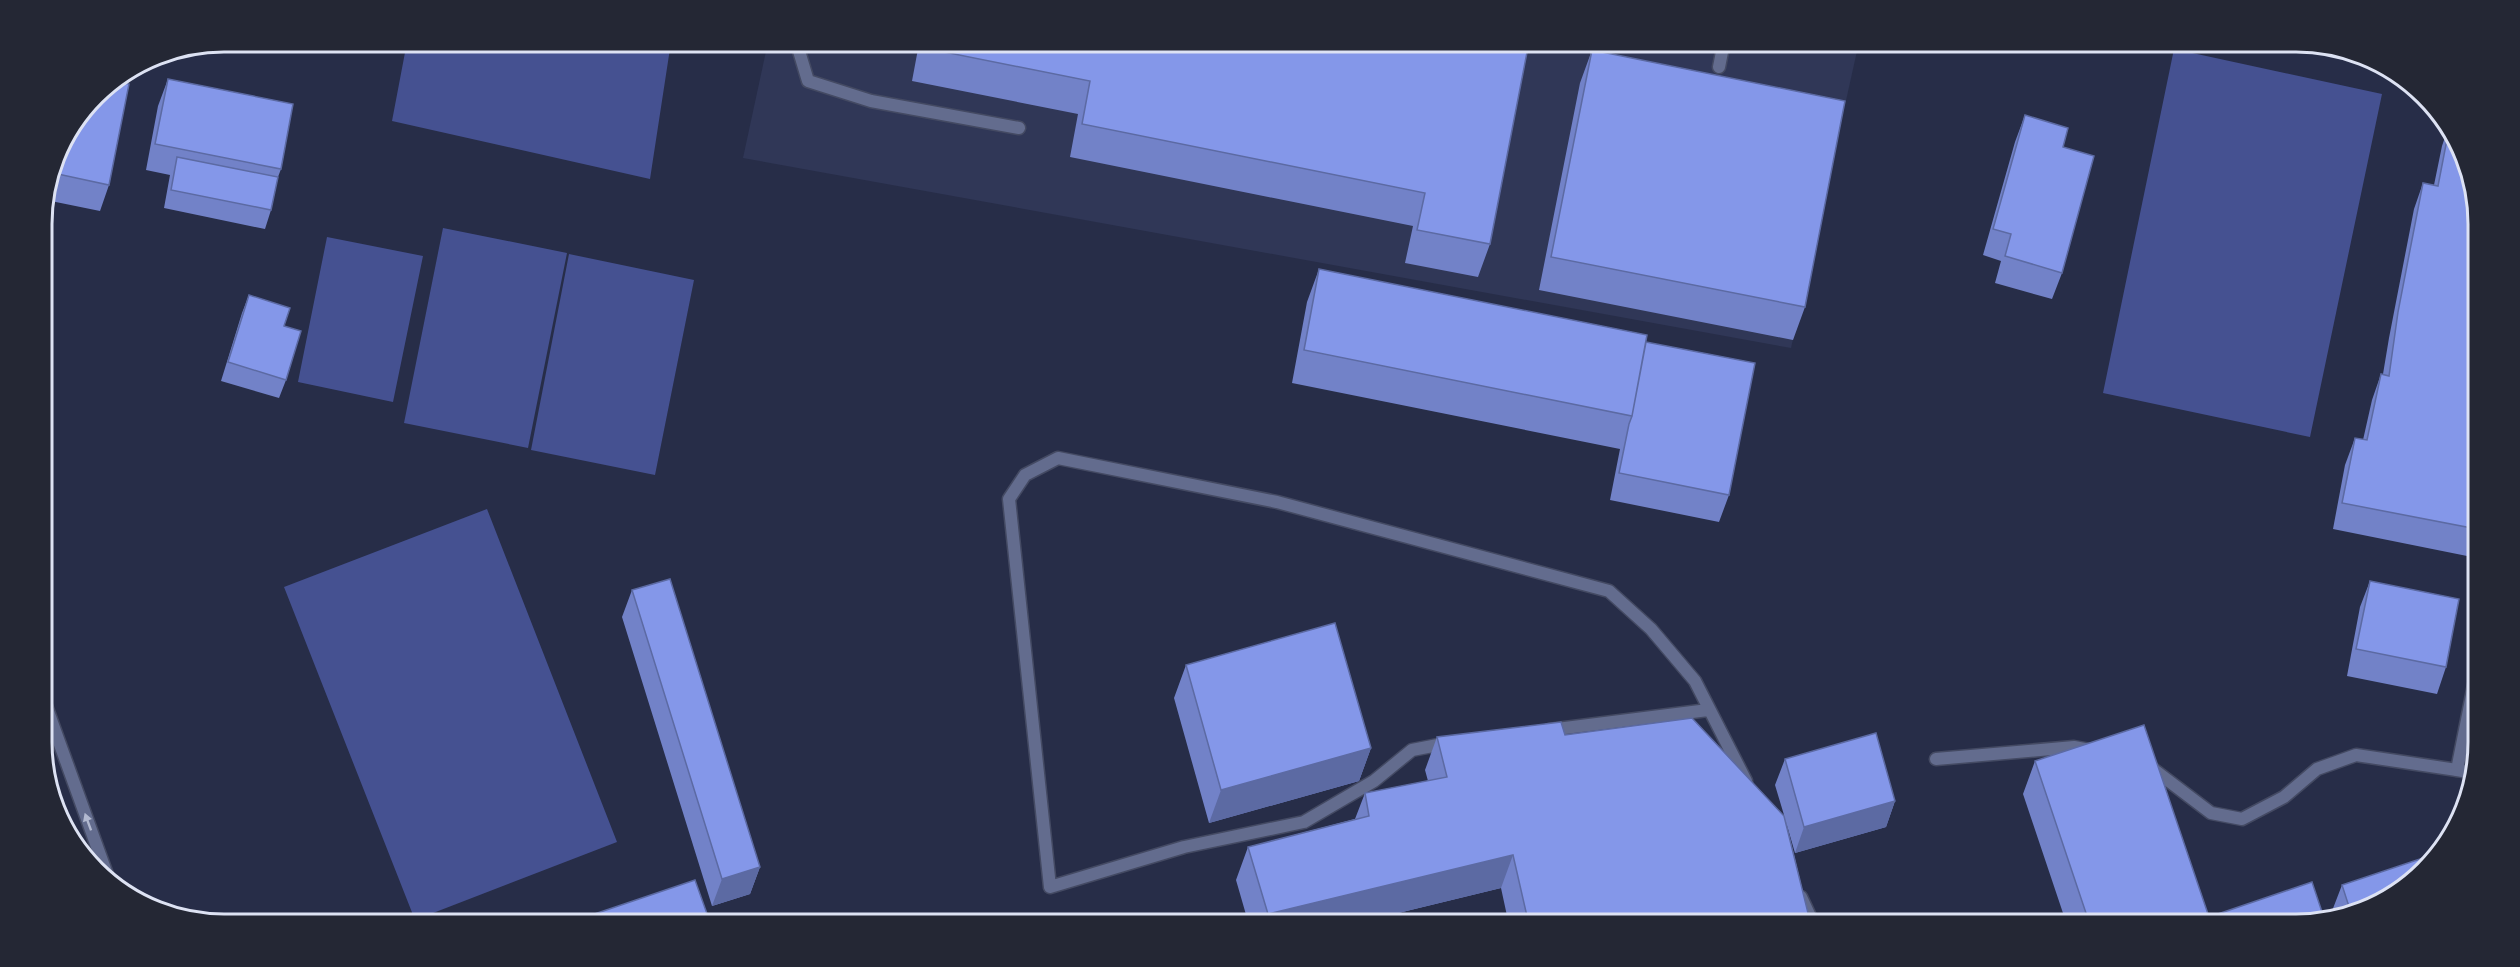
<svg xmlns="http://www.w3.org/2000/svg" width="2520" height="967" font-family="Quicksand,sans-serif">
  <rect width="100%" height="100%" fill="#272d48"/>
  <!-- built -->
  <path fill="#303757" d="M768 42H1859L1791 348 743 158Z"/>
  <!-- green -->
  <path fill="#455191" d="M407 42H671L650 179 392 121Z
    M2174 49 2382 94 2310 437 2103 393Z
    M443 228 567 253 528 448 404 423Z
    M327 237 423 256 393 402 298 382Z
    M569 254 694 280 655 475 531 450Z
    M487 509 617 842 415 920 284 587Z"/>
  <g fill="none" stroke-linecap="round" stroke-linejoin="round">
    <!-- service casing -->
    <g stroke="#444a63" stroke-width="15">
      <path id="service" d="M801 42 799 51 808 81 871 101 1019 128
        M1719 67 1724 42
        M1549 730 1708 710
        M1448 743 1412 750 1374 781 1304 822 1184 847 1050 887 1009 499 1025 475 1058 458 1277 502 1609 591 1651 629 1695 681 1746 781
        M1936 759 2074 747 2090 750
        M2149 766 2211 813 2242 819 2284 797 2317 769 2356 755 2457 770
        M1801 897 1814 925"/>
    </g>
    <!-- minor casing -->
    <g stroke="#444a63" stroke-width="15">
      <path id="minor" d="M2473 773 2457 770 2478 665"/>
    </g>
    <!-- tertiary casing -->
    <g stroke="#444a63" stroke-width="15">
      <path id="tertiary" d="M45 703 108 877"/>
    </g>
    <!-- service -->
    <use href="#service" stroke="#636c8e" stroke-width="12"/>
    <!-- minor -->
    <use href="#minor" stroke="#636c8e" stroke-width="12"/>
    <!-- tertiary -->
    <use href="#tertiary" stroke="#636c8e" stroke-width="12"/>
  </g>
  <!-- wall -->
  <path fill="#7282c8" d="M885 42H1529L1490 244 1478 277 1405 263 1413 226 1070 157 1078 114 912 81 918 49Z
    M1592 50 1805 307 1793 340 1539 290 1580 83Z
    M168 79 281 169 278 177 271 210 265 229 164 208 170 175 146 170 158 106Z
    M2025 115 2063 147 2062 273 2052 299 1995 283 2001 261 1983 255 2015 142Z
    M2448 128 2459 144 2476 201 2477 542 2472 557 2333 529 2345 465 2355 438 2363 440 2372 400 2381 374H2383L2389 338 2414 209 2423 183 2434 185 2442 146Z
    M61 144 109 185 100 211 46 200Z
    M1319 269 1646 342 1729 495 1719 522 1610 500 1620 449 1292 383 1307 302Z
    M249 295 284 326 286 380 279 398 221 381 242 313Z
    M2370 581 2446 667 2437 694 2347 676 2360 607Z
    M632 590 760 867 750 894 712 906 622 617Z
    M1186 665 1371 748 1359 781 1209 823 1174 698Z
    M1565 735 1784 815 1775 785 1785 759 1895 801 1886 827 1795 853 1786 822 1811 925H1509L1501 888 1349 925H1249L1236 880 1248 847 1355 819 1365 793 1428 781 1425 770 1437 737Z
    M2035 761 2209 917 2307 925H2067L2023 794Z
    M2342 885 2354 915 2335 919 2332 911Z"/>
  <!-- shaded-wall -->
  <path fill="#5c6aa3" d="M1371 748 1359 781 1209 823 1221 790Z
    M1895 801 1886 827 1795 853 1804 827Z
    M1513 855 1501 888 1349 925H1264L1268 914Z
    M760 867 750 894 712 906 722 879Z"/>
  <!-- building -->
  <path fill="#8497e9" stroke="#5c6aa3" stroke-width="1.5" d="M925 42H1529L1490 244 1417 230 1425 193 1082 124 1090 81 924 48Z
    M1592 50 1845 101 1805 307 1551 257Z
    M168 79 293 104 281 169 155 144Z
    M115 81 129 84 109 185 53 173 61 144 104 88Z
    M2025 115 2068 128 2063 147 2094 156 2062 273 2005 256 2011 234 1993 229Z
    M2449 129 2459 144 2476 201 2477 529 2342 503 2355 438 2367 440 2381 374 2389 376 2398 312 2423 183 2438 186Z
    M177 157 278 177 271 210 171 190Z
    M1319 269 1647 335 1632 416 1304 350Z
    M249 295 290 308 284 326 301 331 286 380 228 362Z
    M1646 342 1755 363 1729 495 1619 473 1629 424 1632 416Z
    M670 579 760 867 722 879 632 590Z
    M2370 581 2459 599 2446 667 2356 649Z
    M1335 623 1371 748 1221 790 1186 665Z
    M1692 718 1784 816 1811 925H1529L1513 855 1268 914 1248 847 1369 816 1365 793 1447 777 1437 737 1561 722 1565 735Z
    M2144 725 2209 917 2312 882 2325 921 2307 925H2090L2035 761Z
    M1876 733 1895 801 1804 827 1785 759Z
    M2441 852 2406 887 2352 916 2342 885Z
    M695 880 711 925H562Z"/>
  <!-- one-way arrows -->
  <defs><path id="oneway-solid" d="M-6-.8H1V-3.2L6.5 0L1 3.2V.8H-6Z" transform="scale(1.5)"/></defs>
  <use fill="#b2b9d0" href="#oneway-solid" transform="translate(88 822) rotate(-110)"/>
  <!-- crop -->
  <path d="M0 0H2520V967H0ZM224 52H2296A172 172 0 0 1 2468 224V742A172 172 0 0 1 2296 914H224A172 172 0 0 1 52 742V224A172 172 0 0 1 224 52Z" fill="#242734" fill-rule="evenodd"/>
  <path fill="none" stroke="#dde2f3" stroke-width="3" d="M224 52H2296A172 172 0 0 1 2468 224V742A172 172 0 0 1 2296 914H224A172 172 0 0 1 52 742V224A172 172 0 0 1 224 52Z"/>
</svg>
